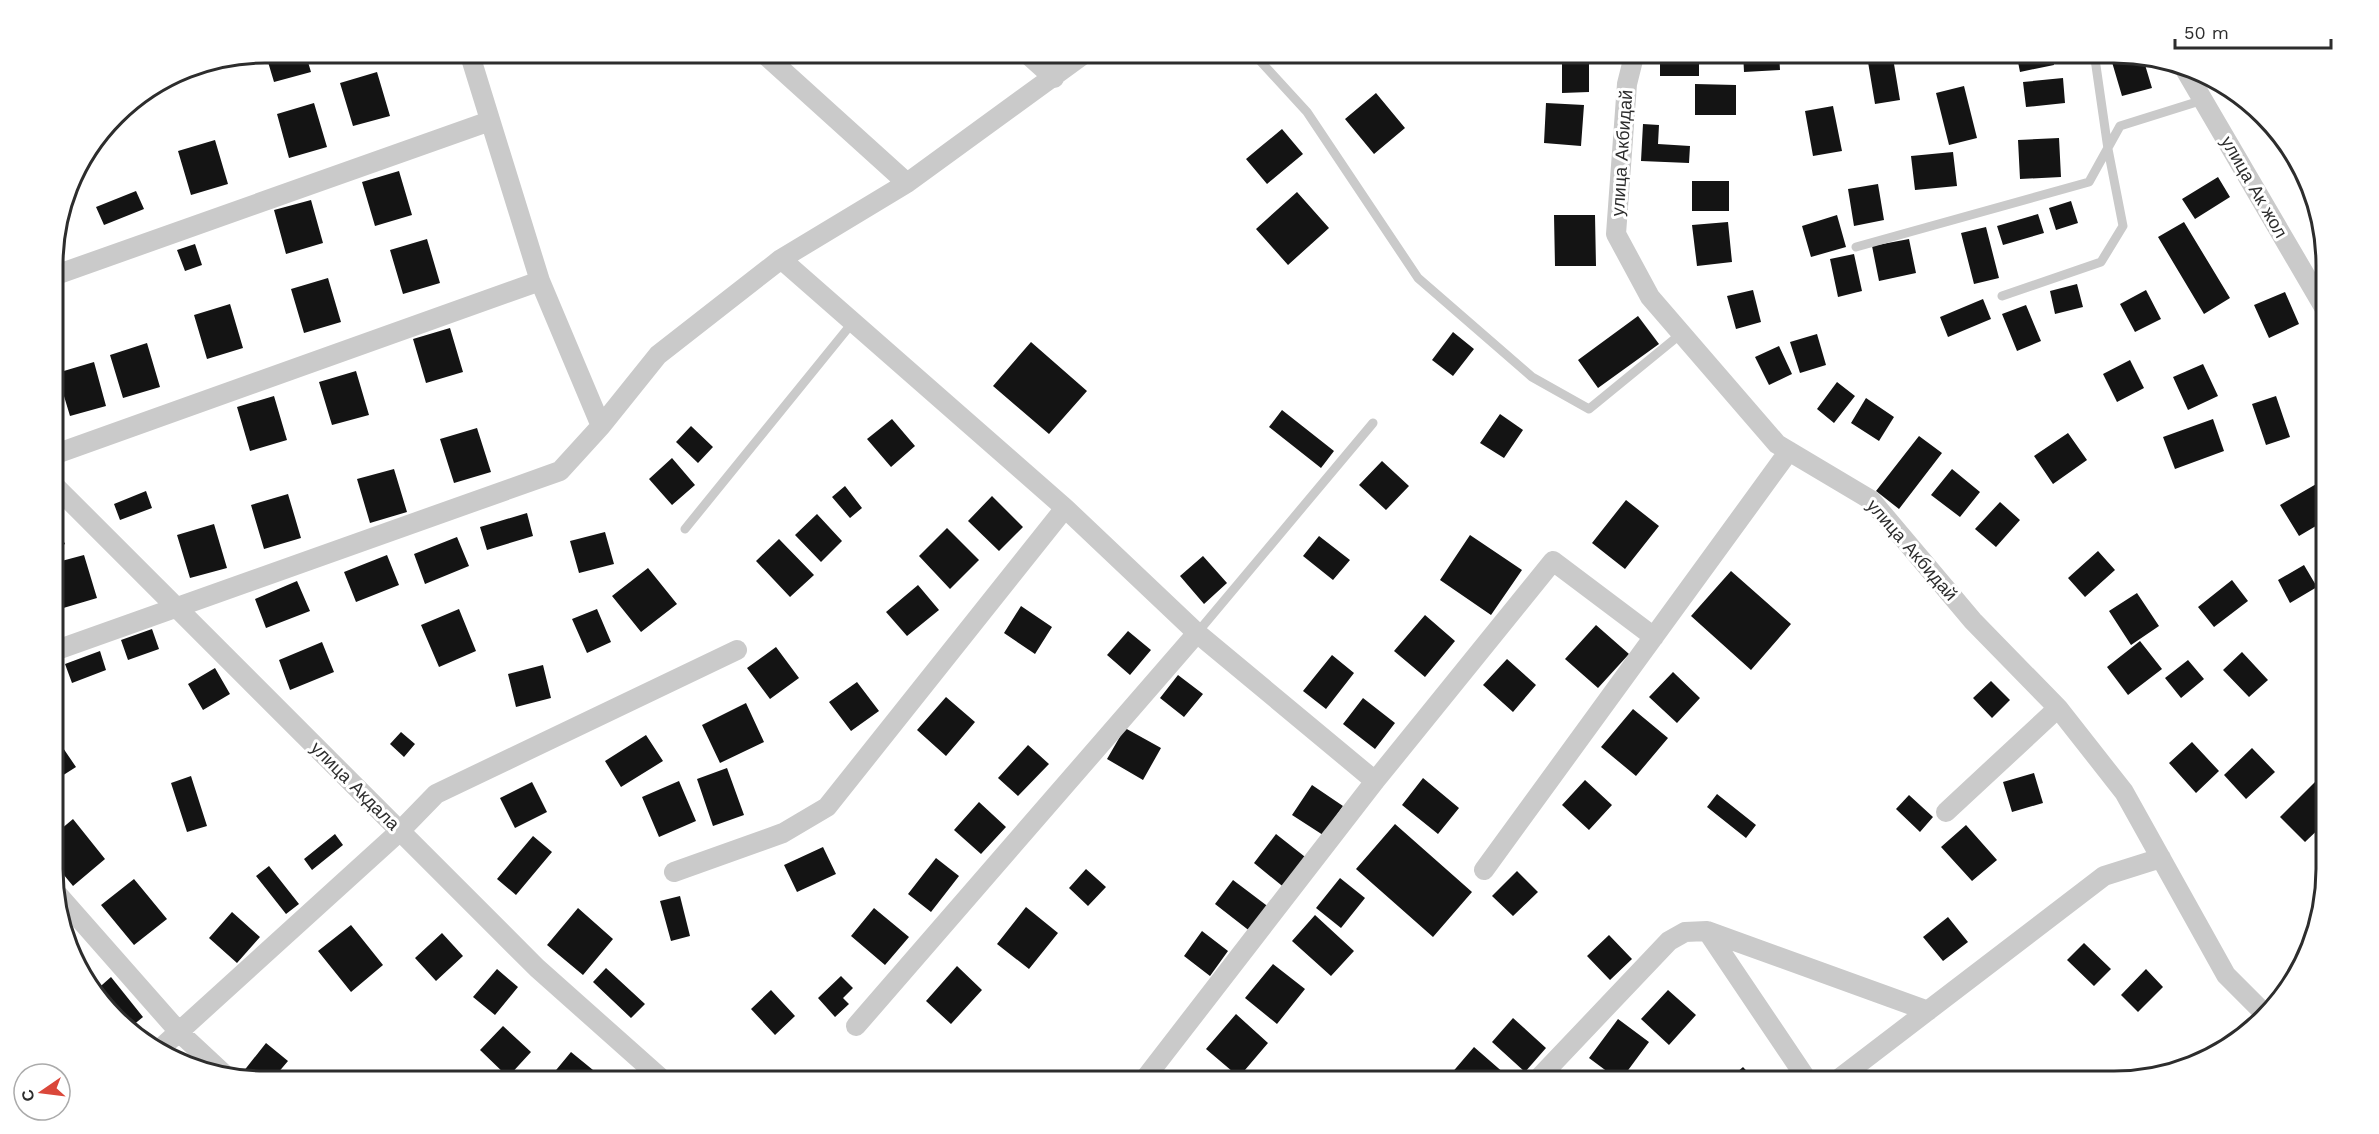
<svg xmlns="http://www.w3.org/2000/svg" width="2379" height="1134" font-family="'Work Sans',sans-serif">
  <rect width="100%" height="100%" fill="#fff"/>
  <!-- building -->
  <path fill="#141414" d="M265 52H305L311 72 274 82Z
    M1660 52H1699V76H1660Z
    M1743 52H1779L1780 70 1744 72Z
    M2016 52H2052L2054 65 2020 72Z
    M2109 52 2143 58 2152 88 2122 96Z
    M1562 55H1589V92L1562 93Z
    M1893 58 1900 100 1875 104 1868 62Z
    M377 72 390 116 353 126 340 83Z
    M2063 78 2065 103 2026 107 2023 82Z
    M1695 84 1736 85V115H1695Z
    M1964 86 1977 138 1949 145 1936 93Z
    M1376 93 1405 128 1374 154 1345 119Z
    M314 103 327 147 289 158 277 114Z
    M1546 103 1584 105 1581 146 1544 143Z
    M1833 106 1842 151 1813 156 1805 111Z
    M1643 124 1659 125 1658 144 1690 146 1689 163 1641 161Z
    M1282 129 1303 154 1267 184 1246 159Z
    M2059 138 2061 177 2020 179 2018 140Z
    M215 140 228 184 191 195 178 151Z
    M1953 152 1957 186 1915 190 1911 156Z
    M399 171 412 215 375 226 362 182Z
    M2218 177 2230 197 2195 219 2182 199Z
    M1692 181H1729V211H1692Z
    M1878 184 1884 220 1854 226 1848 189Z
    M136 191 144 209 104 225 96 207Z
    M1297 192 1329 228 1288 265 1256 229Z
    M311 200 323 243 286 254 274 210Z
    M2071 201 2078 223 2056 230 2049 208Z
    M2038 214 2044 233 2003 245 1997 226Z
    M1554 215H1595L1596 266H1555Z
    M1837 215 1846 247 1811 257 1802 226Z
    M1728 222 1732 262 1697 266 1692 225Z
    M2184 222 2230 298 2204 314 2158 237Z
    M1986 227 1999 278 1974 284 1961 233Z
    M427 239 440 283 403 294 390 250Z
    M1909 239 1916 273 1879 281 1872 246Z
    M195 244 202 265 185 271 177 250Z
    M1854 254 1862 291 1838 297 1830 259Z
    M328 278 341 322 304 333 291 289Z
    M2077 284 2083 307 2055 314 2050 291Z
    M1753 290 1761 322 1736 329 1727 296Z
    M2146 290 2161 319 2135 332 2120 304Z
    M2285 292 2299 324 2269 338 2254 305Z
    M1983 299 1991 319 1948 337 1940 317Z
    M230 304 243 348 207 359 194 315Z
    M2026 305 2041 341 2017 351 2002 314Z
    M1638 316 1659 344 1598 388 1578 360Z
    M450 328 463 372 426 383 413 339Z
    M1453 332 1474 349 1453 376 1432 360Z
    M1817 334 1826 365 1800 373 1790 342Z
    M1031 342 1087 391 1049 434 993 386Z
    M147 343 160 387 123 398 110 355Z
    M1779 346 1792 374 1769 385 1755 357Z
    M2130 360 2144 388 2117 402 2103 374Z
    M94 362 106 406 70 416 57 373Z
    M2203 364 2218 396 2188 410 2173 377Z
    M356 371 369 415 332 425 319 382Z
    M1837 382 1855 396 1834 423 1817 409Z
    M274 396 287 440 250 451 237 407Z
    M2276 396 2290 437 2266 445 2252 404Z
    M1866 398 1894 417 1879 441 1851 423Z
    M1282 410 1334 451 1321 468 1269 427Z
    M1500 414 1523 430 1504 458 1480 443Z
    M892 419 915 446 891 467 867 439Z
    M2213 419 2224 451 2175 469 2163 437Z
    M691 426 713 447 698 463 676 442Z
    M477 428 491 472 454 483 440 439Z
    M2068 433 2087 460 2053 484 2034 456Z
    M1919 436 1942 453 1899 509 1876 491Z
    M672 458 695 485 672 505 649 479Z
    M1382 461 1409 486 1386 510 1359 485Z
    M394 469 407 512 370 523 357 479Z
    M1952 469 1980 492 1960 517 1931 495Z
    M2318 483 2325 495 2326 520 2299 536 2280 505Z
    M845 486 862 508 850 518 832 497Z
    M146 491 152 508 120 520 114 504Z
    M288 494 301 538 264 549 251 505Z
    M992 496 1023 527 999 551 968 521Z
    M1626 500 1659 526 1625 569 1592 543Z
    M2000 502 2020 520 1996 547 1975 529Z
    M527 513 533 536 487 550 480 527Z
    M817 514 842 541 821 562 795 535Z
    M214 524 227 568 190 578 177 535Z
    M56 525 65 544 54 550V526Z
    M947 528 979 560 950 589 919 556Z
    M605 532 614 564 579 573 570 541Z
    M1470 535 1522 570 1491 615 1440 580Z
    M1319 536 1350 560 1333 580 1303 556Z
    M457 537 469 566 425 584 414 554Z
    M779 539 814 575 790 597 756 561Z
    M2098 551 2115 570 2085 597 2068 578Z
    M84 555 97 598 60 609 54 588V563Z
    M387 555 399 585 356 602 344 572Z
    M1203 556 1227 583 1204 604 1180 576Z
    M2304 565 2317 587 2290 603 2278 580Z
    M648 568 677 604 641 632 612 596Z
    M1731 571 1791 624 1751 670 1691 616Z
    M2232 580 2248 601 2214 627 2198 607Z
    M297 581 310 611 266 628 255 599Z
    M918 585 939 610 907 636 886 612Z
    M2137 593 2159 626 2131 645 2109 611Z
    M1021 606 1052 627 1035 654 1004 633Z
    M459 609 476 651 439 667 421 625Z
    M597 609 611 642 587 653 572 619Z
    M1425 615 1455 641 1425 677 1394 651Z
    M1596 625 1629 654 1598 688 1565 659Z
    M152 629 159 649 128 660 121 640Z
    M1128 631 1151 650 1130 675 1107 655Z
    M2140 641 2162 669 2128 695 2107 667Z
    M322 642 334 672 290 690 279 660Z
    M776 647 799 678 770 699 747 668Z
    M100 651 106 670 72 683 65 664Z
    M2242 652 2268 680 2249 697 2223 670Z
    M1332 655 1354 673 1326 709 1303 691Z
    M1507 659 1536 685 1513 712 1483 685Z
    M2188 660 2204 679 2181 698 2165 678Z
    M543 665 551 698 516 707 508 674Z
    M215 668 230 694 203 710 188 684Z
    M1673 672 1700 698 1677 723 1649 697Z
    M1178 675 1203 694 1184 717 1160 698Z
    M1991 681 2010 700 1992 718 1973 698Z
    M857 682 879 711 851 731 829 702Z
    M946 697 975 722 946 756 917 730Z
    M1363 698 1395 723 1375 749 1343 724Z
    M746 703 764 742 720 763 702 725Z
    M1633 709 1668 738 1636 776 1601 747Z
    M1125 728 1161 748 1143 780 1107 759Z
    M401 732 415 744 404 757 390 744Z
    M646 735 663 761 621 787 605 761Z
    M2192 742 2219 771 2196 793 2169 763Z
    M61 745 76 767 54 781V750Z
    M1028 745 1049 764 1018 796 998 778Z
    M2252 748 2275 772 2246 799 2224 775Z
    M727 768 744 815 713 826 697 779Z
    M2034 773 2043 803 2012 812 2003 782Z
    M191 776 207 826 187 832 171 783Z
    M1423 778 1459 808 1438 834 1402 805Z
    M2318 779 2326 787V822L2305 842 2280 817Z
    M1585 780 1612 805 1589 830 1562 805Z
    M679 781 696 821 659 837 642 797Z
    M532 782 547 812 515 828 500 798Z
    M1312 785 1343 806 1323 835 1292 815Z
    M1717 794 1756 825 1746 838 1707 807Z
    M1909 795 1933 817 1920 832 1896 809Z
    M979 802 1006 827 981 854 954 830Z
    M73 819 105 859 73 886 54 863V835Z
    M1395 824 1472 892 1433 937 1356 869Z
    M1966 825 1997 860 1972 881 1941 847Z
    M335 834 343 845 312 870 304 859Z
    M1276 834 1309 860 1286 889 1254 863Z
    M533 836 552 852 516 895 497 879Z
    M823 847 836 874 797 892 784 865Z
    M936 858 959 876 931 912 908 894Z
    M269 866 299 904 286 914 256 876Z
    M1086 869 1106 887 1088 906 1069 888Z
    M1517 871 1538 892 1513 916 1492 896Z
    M1340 878 1365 898 1341 928 1316 908Z
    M134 879 167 919 134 945 101 905Z
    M1233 880 1270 908 1251 932 1215 904Z
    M680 896 690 936 671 941 660 901Z
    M1026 907 1058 933 1029 969 997 944Z
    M578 908 613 939 583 975 547 945Z
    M874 908 909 937 885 965 851 936Z
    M232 912 260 937 237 963 209 938Z
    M1315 915 1354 951 1331 976 1292 941Z
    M1948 917 1968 942 1943 961 1923 937Z
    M351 925 383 965 351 992 318 951Z
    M1202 931 1228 951 1210 976 1184 956Z
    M442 933 463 956 436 981 415 958Z
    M1609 935 1632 959 1610 980 1587 956Z
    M2084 943 2111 969 2094 986 2067 960Z
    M1273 964 1305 989 1277 1024 1245 998Z
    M957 966 982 990 951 1024 926 1001Z
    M606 968 645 1004 631 1018 593 982Z
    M497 969 518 987 495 1015 473 997Z
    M2146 969 2163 987 2138 1012 2121 995Z
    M841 976 853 988 843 998 849 1004 835 1017 818 998Z
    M111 977 143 1017 132 1026 97 999 94 992Z
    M771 990 795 1016 775 1035 751 1009Z
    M1668 990 1696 1015 1669 1045 1641 1019Z
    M1236 1014 1268 1043 1239 1077 1206 1049Z
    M1513 1018 1546 1048 1525 1072 1492 1042Z
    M1618 1019 1649 1042 1620 1081 1589 1058Z
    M503 1026 531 1052 508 1077 480 1050Z
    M266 1043 288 1061 271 1081 251 1079 243 1072Z
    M1474 1047 1513 1081H1457L1450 1075Z
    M571 1052 593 1070 584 1081H547Z
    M1743 1067 1756 1081H1727Z
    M1336 1070 1349 1081H1326Z
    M300 1071 312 1081H291Z"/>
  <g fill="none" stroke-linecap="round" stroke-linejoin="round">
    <!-- lane -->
    <path stroke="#cacaca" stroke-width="9" d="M1252 52 1307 112 1418 278 1532 377 1589 409 1682 333
      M1856 247 2089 182 2120 126 2203 100
      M2002 296 2101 262 2123 226 2108 149 2094 52
      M685 529 853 322
      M1197 633 1373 423"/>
    <!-- street -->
    <path stroke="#cacaca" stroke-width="20" d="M469 52 540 281 601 426
      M762 52 907 183
      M1025 52 1054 78
      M1635 52 1627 84 1616 234 1650 297 1777 444 1871 500 1973 621 2058 708 2124 792 2226 975 2266 1015
      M2183 66 2325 309
      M781 259 1065 508 1197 633 1375 781
      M53 276 490 121
      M53 455 540 281
      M53 484 537 968 664 1081
      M54 651 560 471 601 426 658 355 781 259 907 183 1087 52
      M1946 812 2058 708
      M1484 870 1789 451
      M674 872 783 833 827 807 1065 508
      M54 890 180 1033 223 1073
      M1707 931 1808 1081
      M856 1026 1197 633
      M161 1048 400 831 436 794 737 650
      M1143 1081 1375 781 1553 561 1654 637
      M1536 1081 1669 941 1685 932 1707 931 1928 1011
      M1836 1081 2104 876 2161 858"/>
  </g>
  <g text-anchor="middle" stroke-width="6" stroke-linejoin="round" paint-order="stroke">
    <!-- street labels -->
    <g font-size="18" fill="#2d2d2d" stroke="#fff">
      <text transform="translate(1622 153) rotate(-86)" y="6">улица Акбидай</text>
      <text transform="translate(2254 187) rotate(60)" y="6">улица Ак жол</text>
      <text transform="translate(1912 550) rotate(49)" y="6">улица Акбидай</text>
      <text transform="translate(355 786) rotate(45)" y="6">улица Акдала</text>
    </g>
  </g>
  <!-- crop -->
  <path d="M0 0H2379V1134H0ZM265 63H2114A202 202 0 0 1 2316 265V869A202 202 0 0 1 2114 1071H265A202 202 0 0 1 63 869V265A202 202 0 0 1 265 63Z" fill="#fff" fill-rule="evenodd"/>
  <path fill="none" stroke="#2d2d2d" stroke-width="3" d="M265 63H2114A202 202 0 0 1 2316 265V869A202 202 0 0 1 2114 1071H265A202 202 0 0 1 63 869V265A202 202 0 0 1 265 63Z"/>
  <!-- north arrow -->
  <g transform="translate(42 1092) rotate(256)"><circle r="28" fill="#ffffff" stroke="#ababab" stroke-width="1.5"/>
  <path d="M0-4.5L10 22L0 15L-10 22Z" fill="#da473a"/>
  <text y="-9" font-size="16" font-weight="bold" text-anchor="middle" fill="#2d2d2d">С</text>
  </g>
  <!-- scale -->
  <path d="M2175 39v9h156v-9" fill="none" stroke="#2d2d2d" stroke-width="3"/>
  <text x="2184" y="39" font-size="18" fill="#2d2d2d" stroke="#ffffff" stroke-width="4.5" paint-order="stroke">50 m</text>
</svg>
